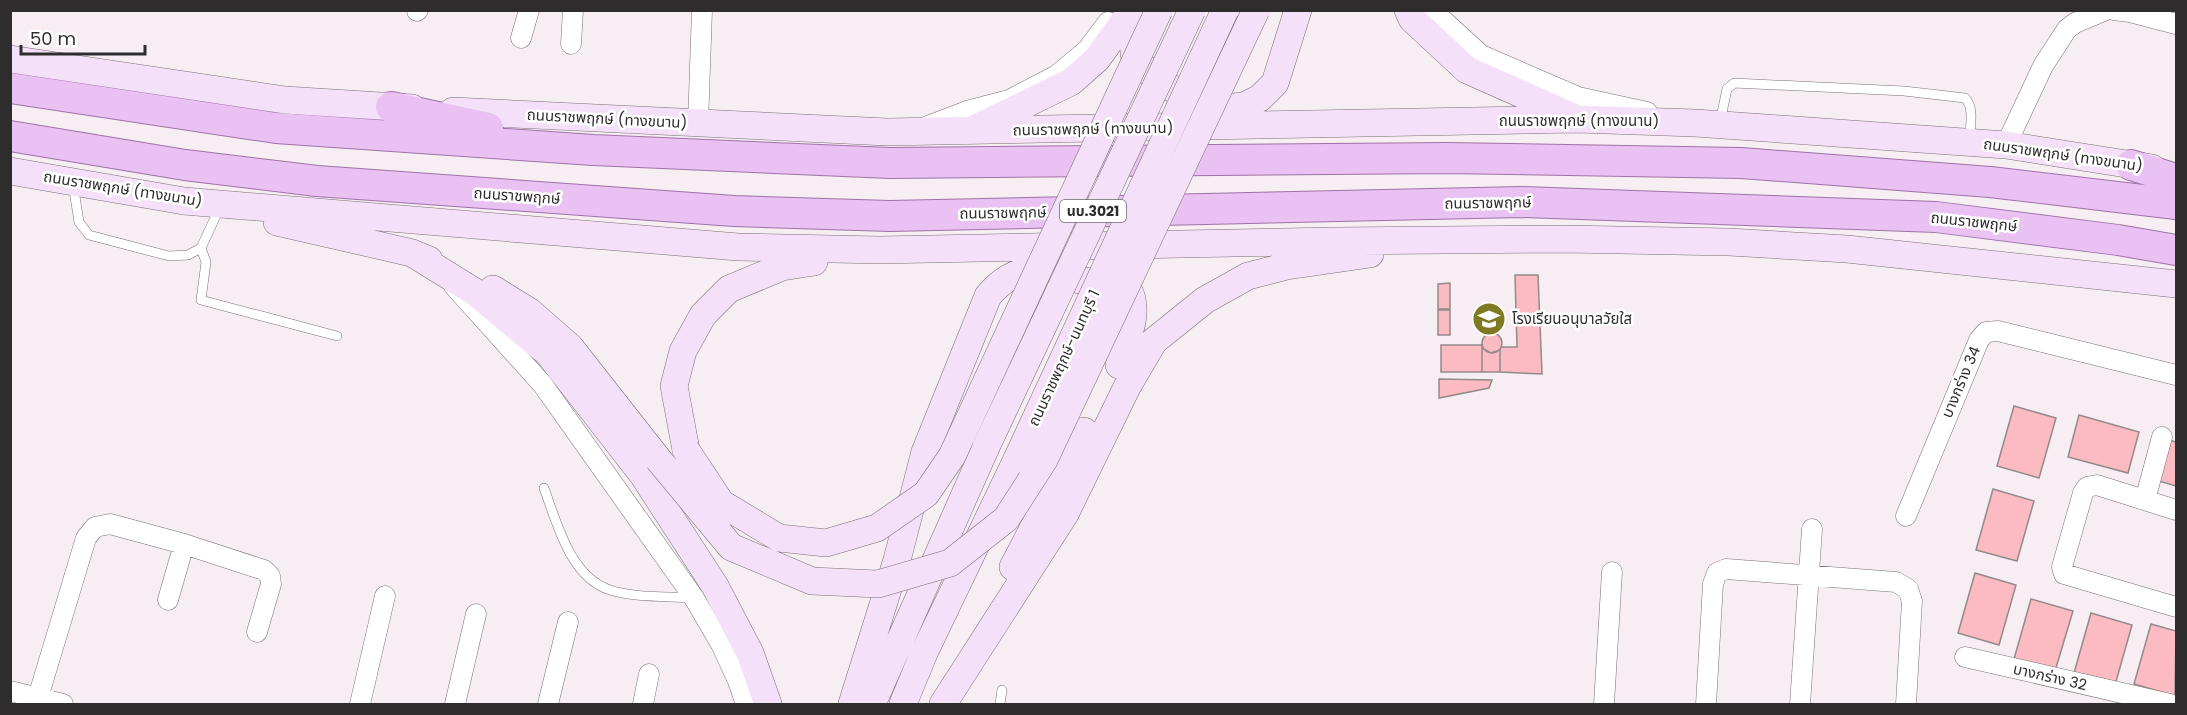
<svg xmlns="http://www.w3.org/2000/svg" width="2187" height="715" font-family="Poppins,'Noto Sans Thai',sans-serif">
  <rect width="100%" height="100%" fill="#f6eef2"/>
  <!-- building -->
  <path fill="#fcbac3" stroke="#938a8b" stroke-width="1.5" d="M1515 275H1538L1542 374 1500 372V350L1501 347H1517Z
    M1450 283V309H1438V284Z
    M1438 310H1450V335H1438Z
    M1482 343a10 10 0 1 1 20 0a10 10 0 1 1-20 0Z
    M1441 345H1482V372H1441Z
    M1482 348 1491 353 1500 350V372H1482Z
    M1439 379 1492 380 1489 388 1439 398Z
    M2014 406 2056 418 2039 478 1997 466Z
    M2079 415 2139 432 2128 473 2068 457Z
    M2163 438 2176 442V486L2152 479Z
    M1993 489 2034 501 2017 561 1976 550Z
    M1975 573 2016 585 1999 645 1958 633Z
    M2031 599 2073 611 2055 671 2014 659Z
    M2091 613 2132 625 2115 685 2074 673Z
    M2151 624 2176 631 2175 696 2134 684Z"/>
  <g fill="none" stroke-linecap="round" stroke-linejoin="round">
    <!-- lane casing -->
    <g stroke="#797175" stroke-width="10">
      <path id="lane" d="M1720 122 1727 89 1734 83 1904 91 1965 98C1975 108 1970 128 1969 141
        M73 184 79 222 89 235 169 256 188 255 201 248 219 209
        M201 248 206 262 201 300 337 336
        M544 488C557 523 570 577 610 590 634 598 668 596 694 598
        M1000 704 1002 690"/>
    </g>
    <!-- street casing -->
    <g stroke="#797175" stroke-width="21">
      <path id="street" d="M1432 10 1481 55 1578 97 1647 112
        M2114 10 2130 12 2176 24
        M417 11 418 10
        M521 38 529 10
        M571 44 573 10
        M698 124 702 10
        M925 127 967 111 1009 100 1057 75 1087 50 1108 22
        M2006 145 2043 66 2067 29 2075 23 2106 10
        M454 286 543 385 694 598 722 646 738 681 746 704
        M2145 500 2162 437
        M2176 510 2097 485 2087 487 2083 493 2062 567 2064 574 2176 607
        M1906 516 1979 340 1986 332 1998 331 2176 375
        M168 600 184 544
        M1965 657 2170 704
        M10 691 63 704
        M36 704 86 538 95 527 110 524 184 544 264 570 270 576 271 584 257 632
        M360 704 385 596
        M455 704 476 614
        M548 704 568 622
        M643 704 649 674
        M1604 704 1612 572
        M1706 704 1713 584 1717 573 1726 569 1896 582 1908 589 1912 601 1906 704
        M1800 704 1812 529"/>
    </g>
    <!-- secondary casing -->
    <g stroke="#797175" stroke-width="28">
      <path id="secondary" d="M1408 10 1412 19 1467 70 1571 116
        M1130 16 1135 60 1166 86 1221 108 1244 106 1260 98 1275 83 1298 10
        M10 59 285 100 412 108
        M453 111 887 132 1577 119 1695 123 2006 145 2152 168
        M976 128 1071 82 1097 59 1132 10
        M10 171 184 201 738 247 880 250 1333 241 1565 239 1729 242 1847 249 2176 284
        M277 222 412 253 429 260
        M412 253 475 292 548 353 643 475 715 586 750 653 768 704
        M493 289 530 312 570 347 658 459
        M686 450 674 386 683 351 703 315 729 289 782 267 814 262
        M1013 567 1084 431
        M852 704 897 560 925 452 988 296C1001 281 1013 272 1033 271L1128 289C1141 312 1126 341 1119 365
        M872 704 986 447
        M903 704 924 653 1017 459
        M943 704 1065 514 1127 387 1154 341 1205 300 1248 276 1287 266 1370 254"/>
    </g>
    <!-- primary casing -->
    <g stroke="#9f72a8" stroke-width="32">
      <path id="primary" d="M10 88 276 128 593 150 890 163 1447 158 1741 163 1990 182 2176 204
        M391 107 488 128
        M10 136 185 165 317 181 734 211 890 216 1521 202 1936 217 2118 240 2176 250
        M2131 165 2176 179"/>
    </g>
    <!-- lane -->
    <use href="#lane" stroke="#fff" stroke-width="9"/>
    <!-- street -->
    <use href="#street" stroke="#fff" stroke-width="20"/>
    <!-- secondary -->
    <use href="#secondary" stroke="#f4e0f8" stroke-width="27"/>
    <!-- primary -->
    <use href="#primary" stroke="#e9c1f2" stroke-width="30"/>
    <!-- secondary-bridge casing -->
    <g stroke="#797175" stroke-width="28" stroke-linecap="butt">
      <path id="secondary-bridge" d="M986 447 1192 10
        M686 450 721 503 779 538 826 543 877 528 926 494 952 456 1159 10
        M658 459 731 547 812 581 878 584 950 563 1006 519 1044 460 1256 10
        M1017 459 1225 10"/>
    </g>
    <!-- secondary-bridge -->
    <use href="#secondary-bridge" stroke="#f4e0f8" stroke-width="27"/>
  </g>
  <!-- icons -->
  <defs>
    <g id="school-disc" transform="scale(1.725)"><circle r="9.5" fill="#7d7a21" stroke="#fff"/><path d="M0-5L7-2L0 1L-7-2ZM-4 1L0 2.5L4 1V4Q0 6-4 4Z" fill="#fff"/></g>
  </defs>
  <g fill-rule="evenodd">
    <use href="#school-disc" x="1489" y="319"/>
  </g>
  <g text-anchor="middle" stroke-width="5" stroke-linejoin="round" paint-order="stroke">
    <!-- shield labels -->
    <rect fill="#fff" stroke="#6d6b6d" stroke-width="1.5" x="1060" y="200" width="66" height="22" rx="4.5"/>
    <g font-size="14" font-weight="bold" fill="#2f2c2e">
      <text x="1093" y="216">นบ.3021</text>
    </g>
    <!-- street labels -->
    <g font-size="15" fill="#2f2c2e" stroke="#fff">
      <text transform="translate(607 119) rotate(3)" y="5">ถนนราชพฤกษ์ (ทางขนาน)</text>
      <text x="1579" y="126">ถนนราชพฤกษ์ (ทางขนาน)</text>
      <text transform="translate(1093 129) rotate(-1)" y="5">ถนนราชพฤกษ์ (ทางขนาน)</text>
      <text transform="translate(2063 155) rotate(8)" y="5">ถนนราชพฤกษ์ (ทางขนาน)</text>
      <text transform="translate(123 189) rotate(9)" y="5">ถนนราชพฤกษ์ (ทางขนาน)</text>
      <text transform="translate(517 196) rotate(4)" y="5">ถนนราชพฤกษ์</text>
      <text transform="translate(1488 203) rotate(-1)" y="5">ถนนราชพฤกษ์</text>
      <text transform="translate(1003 213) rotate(-1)" y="5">ถนนราชพฤกษ์</text>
      <text transform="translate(1974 222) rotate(6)" y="5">ถนนราชพฤกษ์</text>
      <text transform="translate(1064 358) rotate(-65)" y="5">ถนนราชพฤกษ์-นนทบุรี 1</text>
      <text transform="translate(1961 382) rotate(-67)" y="5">บางกร่าง 34</text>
      <text transform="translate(2050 677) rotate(13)" y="5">บางกร่าง 32</text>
    </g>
    <!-- poi labels -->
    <g font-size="15" fill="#2f2c2e" stroke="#fff" text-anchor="start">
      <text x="1512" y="324">โรงเรียนอนุบาลวัยใส</text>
    </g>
  </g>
  <!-- border -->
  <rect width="2187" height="715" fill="none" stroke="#2f2c2e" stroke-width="24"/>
  <!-- scale -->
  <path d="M21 45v9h124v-9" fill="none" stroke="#2f2c2e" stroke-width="3"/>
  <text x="30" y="45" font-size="18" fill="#2f2c2e" stroke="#ffffff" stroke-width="4.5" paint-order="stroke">50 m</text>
</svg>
